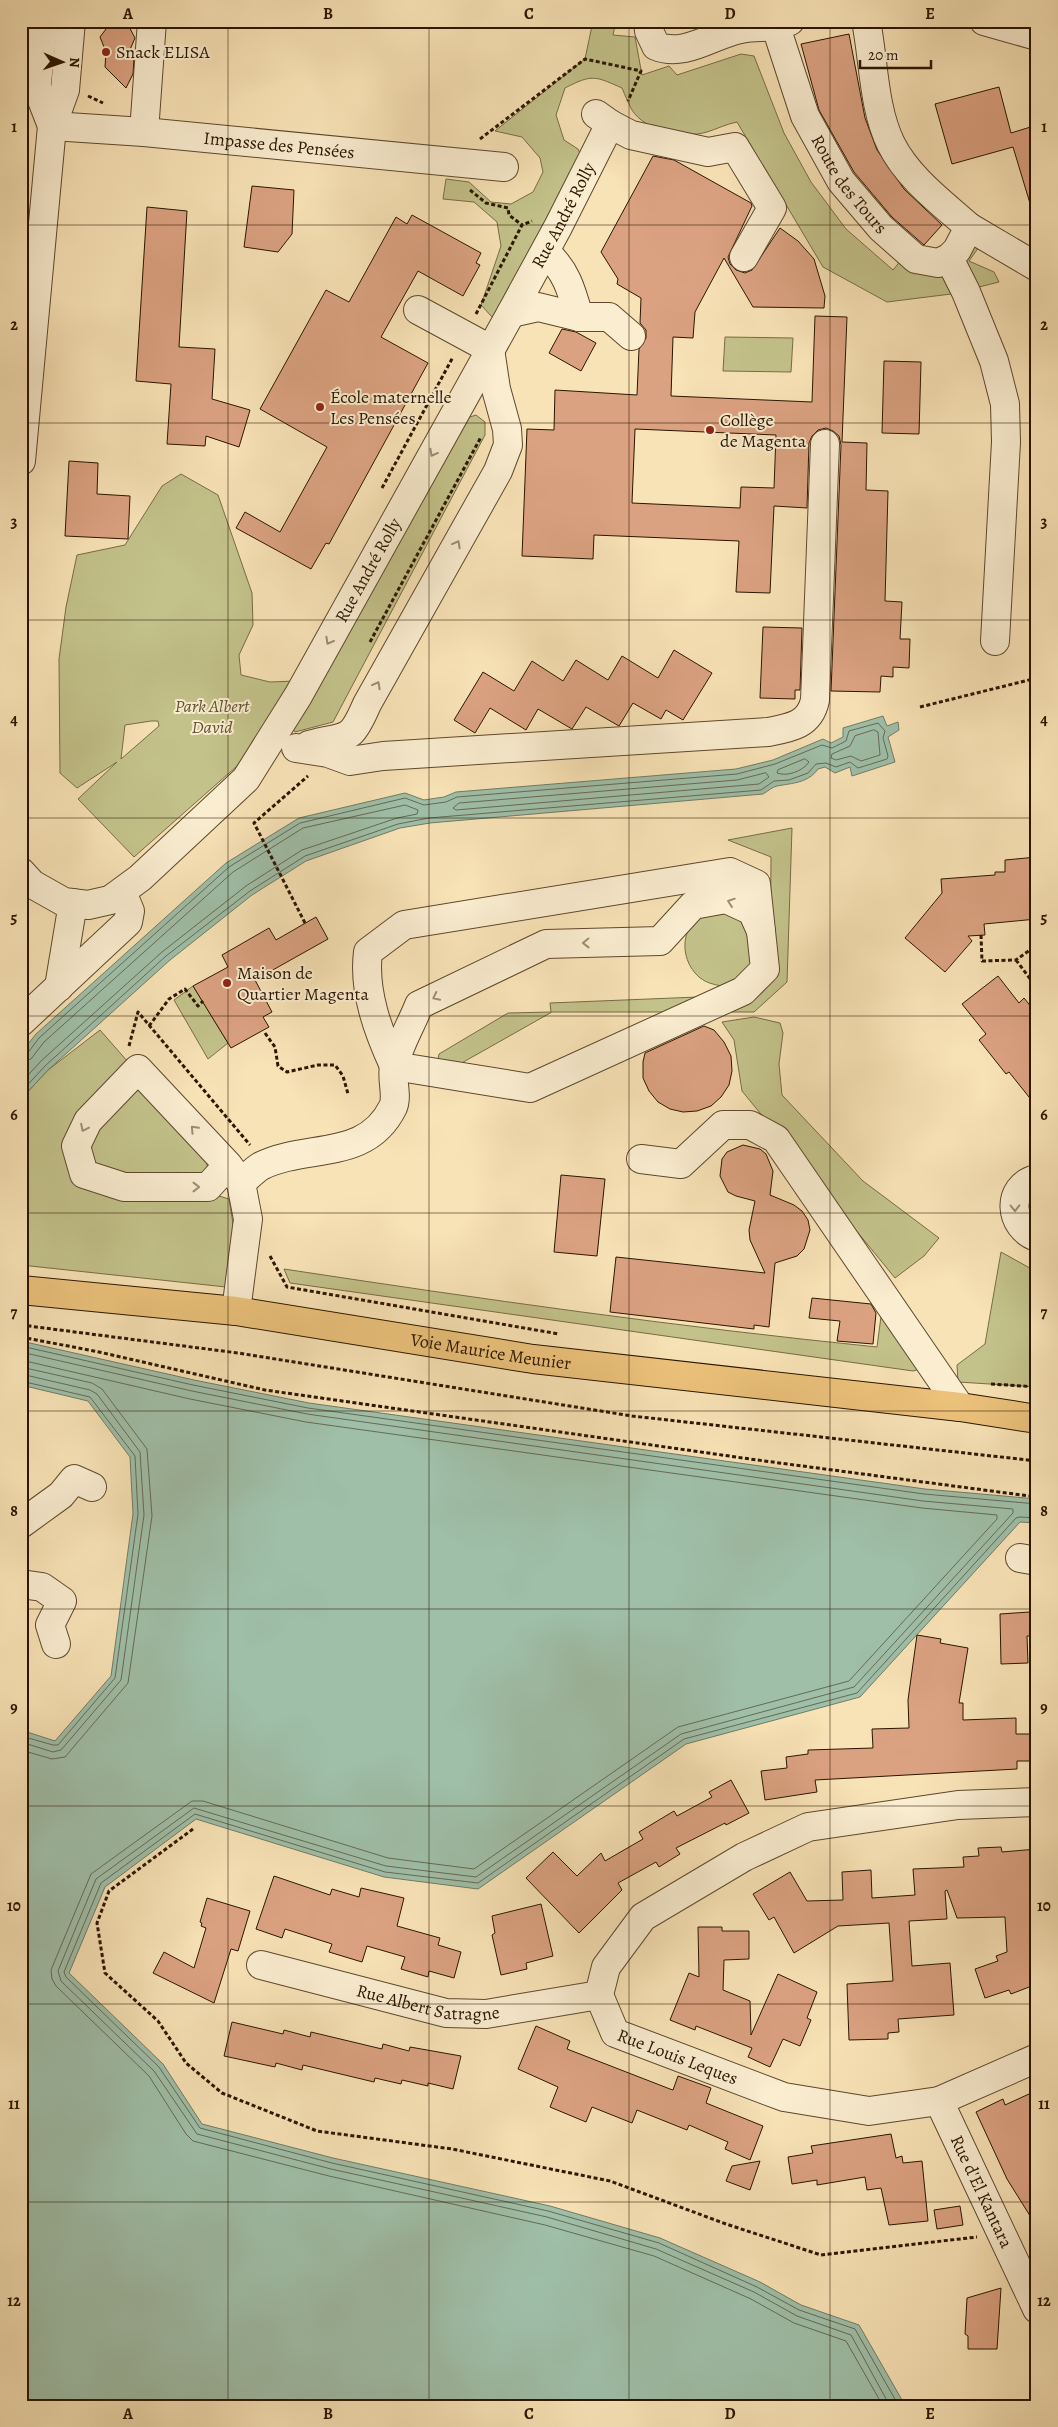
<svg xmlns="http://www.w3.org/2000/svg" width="1058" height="2427" font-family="Alegreya,serif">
  <rect width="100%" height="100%" fill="#f8e3b6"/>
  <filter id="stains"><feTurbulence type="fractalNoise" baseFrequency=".004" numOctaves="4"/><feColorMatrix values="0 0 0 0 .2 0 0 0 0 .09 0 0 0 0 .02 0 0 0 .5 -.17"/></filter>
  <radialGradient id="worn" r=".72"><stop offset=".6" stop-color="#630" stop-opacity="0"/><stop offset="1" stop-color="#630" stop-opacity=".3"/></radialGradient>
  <!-- green -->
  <path fill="#c3c28a" stroke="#776c45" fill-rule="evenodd" d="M593 21H616L613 35 635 37 642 75 669 66 677 75 741 54 754 56 784 133 811 182 846 229 893 270 902 259 972 238 981 244 969 261 994 272 999 282 951 294 887 302 823 267 737 122C726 124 717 129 707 132 684 139 645 131 632 110 628 103 625 95 622 88 595 76 592 74 565 88L556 115 564 140 578 149 581 156 493 318 481 305 501 246 497 222 474 202 443 199 446 179 469 182 491 202 511 204 533 192 543 172 540 158 522 137 495 131 585 59Z
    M725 337 793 338 791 372 723 371Z
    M476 415 485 422V435L333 722 295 732 292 728 458 421Z
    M181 474 218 495 252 593 253 625 239 655 241 675 270 682 295 681 237 766 134 857 78 799 117 762 77 788 60 773 59 659 66 607 77 555 125 545 162 486ZM151 721H158L159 726 121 759 125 725Z
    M792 828 787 982 754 1012H552L435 1078 439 1054 508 1013 551 1012 550 1003 747 995 770 975 771 857 728 840Z
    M729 912 750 925 757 960C749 967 741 979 732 984 727 987 719 986 713 984 682 977 672 926 707 915 713 913 722 913 729 912Z
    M193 986 228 1043 208 1059 174 1000Z
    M754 1017 780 1023 783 1033 779 1064 782 1095 863 1181 939 1238 924 1256 895 1278 742 1091 734 1040 722 1022Z
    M100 1030 206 1151 209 1193 229 1199 237 1248 226 1287 21 1265V1099L48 1070Z
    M1001 1252 1037 1272V1387L958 1382 957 1365 985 1344Z
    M284 1269C481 1299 678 1327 877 1347L882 1309 920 1369 913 1371 290 1283Z"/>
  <!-- water -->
  <path fill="#9fbfa9" stroke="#717b65" d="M883 716 887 726 898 722 899 730 888 737 895 762 852 776 850 767 835 773 825 767 818 769C808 783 793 783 777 786 772 787 768 791 763 794L430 823 400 828 306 861 252 895 170 960 48 1070 21 1099V1053L36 1034 226 863 299 818 405 793 424 800 444 797 456 792 736 769 773 760 823 739 831 743 843 737V728Z
    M21 1341 194 1380 309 1403 925 1489 1037 1499V1523L1020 1522 860 1697 686 1744 478 1889 384 1877 196 1819 105 1887 69 1973 163 2064 202 2124 333 2158 550 2206 660 2238 760 2282 801 2305 859 2325 902 2400V2406H21V1730L55 1741 111 1676 133 1514 130 1457 88 1401 21 1385Z"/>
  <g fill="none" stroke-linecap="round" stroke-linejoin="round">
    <!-- shore -->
    <path stroke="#656a54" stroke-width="1" d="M874 730 878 732 880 755 861 761 851 756 836 760 831 758 832 754 850 746 855 736Z
      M805 759 809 762C803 771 787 777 777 773L778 770Z
      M766 773 769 777 759 784 456 810 453 808 459 803 737 780Z
      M21 1056 27 1054 39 1038 229 867 300 823 405 798 424 805 446 802 457 797 737 774 775 764 822 745 832 748 846 741 849 731 878 723 885 731 883 738 888 756 887 759 858 768 850 762 836 767 826 763 816 764 808 773 789 780 774 781 761 790 429 818 398 824 305 856 250 891 166 956 45 1066 21 1092
      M21 1062 31 1059 44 1042 233 872 303 828 405 805 418 810 417 814 397 818 302 850 246 886 162 952 41 1061 21 1083
      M21 1346 193 1385 308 1408 924 1494 1037 1504
      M21 1352 192 1391 307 1414 923 1501 1013 1509V1513L854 1687 681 1734 476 1877 386 1866 194 1808 96 1879 58 1971 61 1981 154 2071 197 2134 331 2169 547 2217 656 2249 754 2292 797 2316 851 2335 890 2406
      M21 1360 190 1399 306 1422 922 1508 997 1515V1519L849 1681 678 1727 474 1869 388 1858 203 1801H192L91 1874 51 1970 52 1979 56 1986 149 2076 186 2134 193 2141 329 2176 545 2225 654 2256 751 2299 794 2323 846 2341 883 2406
      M21 1367 92 1383 102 1389 147 1449 152 1516 128 1683 65 1757 52 1759 21 1750
      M21 1374 90 1390 97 1394 140 1452 144 1515 121 1680 61 1750 53 1752 21 1742
      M21 1381 90 1397 135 1456 138 1514 115 1678 58 1745H53L21 1736
      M897 2406 896 2401 855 2329 799 2310 757 2287 659 2243 548 2211 332 2163 200 2128 159 2067 66 1977 64 1972 101 1883 195 1814 385 1872 478 1883 684 1739 857 1693 1016 1518 1020 1517 1037 1518"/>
  </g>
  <!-- building -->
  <path fill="#dba281" stroke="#2b1500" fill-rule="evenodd" d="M112 21H126L135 38 129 52 134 59 133 74 126 88 105 67 106 52 100 37Z
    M849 34 865 118 877 150 904 189 942 225 924 245 892 217 854 172 819 110 801 44Z
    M999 87 1011 133 1037 125V209L1032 210 1013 147 952 164 935 104Z
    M653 156 674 160 751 203 752 206 728 257 730 264 736 270 745 273 752 270 780 228 798 241 814 259 825 296 824 308 753 307 724 258 695 312 693 338 673 337 671 396 812 402 815 316 847 317 842 442 867 443 866 490 888 491 885 601 902 602 900 639H910L909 668 893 667V677L881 676 880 692 831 691 841 445 839 436 833 431 826 428 818 430 812 436 809 443 807 508 774 506 770 593 736 592 739 541 594 535 593 559 522 556 527 429 554 430 555 390 637 395 639 349 646 338V330L640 323 641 298 617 284 618 279 601 252ZM635 429 776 435 774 488 741 487 740 508 632 503Z
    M252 186 294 190 292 234 278 252 244 247Z
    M147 207 187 211 179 347 215 349 212 399 250 410 239 447 206 436 205 446 167 444 171 384 136 381Z
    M412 215 481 253 476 263 480 265 463 296 418 271 381 337 428 363 329 544 326 543 311 569 236 528 245 512 280 532 327 447 260 409 326 290 349 302 396 217 407 224Z
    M562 329 576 332 596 343 581 371 549 353Z
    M884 361 921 362 919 434 882 433Z
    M69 461 98 463 97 494 130 496 128 539 65 536Z
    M763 627 802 628 800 690H795V699L760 698Z
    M674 650 712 673 683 720 666 710 661 719 633 703 619 726 586 707 572 729 538 709 526 730 490 708 475 733 454 720 483 672 514 691 532 661 563 681 576 660 608 680 622 656 658 678Z
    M1037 857V919L984 924 985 935 968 936 972 941 945 972 905 938 942 893 941 879 995 875V872H1005V860Z
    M316 917 328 939 255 980 272 1012 263 1017 269 1027 231 1048 193 986 228 967 222 955 269 928 276 940Z
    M998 976 1019 1003 1024 998 1037 1014V1107L1009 1072 1006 1074 979 1040 986 1034 962 1004Z
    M704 1026 714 1030 724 1042 731 1056 732 1071 729 1085 721 1097 711 1106 697 1111 683 1112 670 1109 658 1102 649 1091 643 1078V1062L645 1053Z
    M743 1145 760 1149 766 1154 773 1171 770 1195 794 1205 802 1211 808 1220 810 1230 804 1249 797 1256 775 1263 769 1327 754 1325V1329L610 1312 616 1257 765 1273 750 1240 749 1230 755 1201 736 1196 728 1192 720 1176 722 1159 727 1152Z
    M561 1175 605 1179 597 1256 554 1252Z
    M812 1298 871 1304 876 1313 873 1344 837 1341 840 1321 809 1318Z
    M1030 1612 1031 1636H1027L1028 1663 1001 1664 1000 1614Z
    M917 1635 941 1639 940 1643 968 1648 959 1703H963V1720L1016 1718V1734H1037V1761H1017V1769L815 1780 817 1792 765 1800 761 1771 787 1768 786 1757 808 1754V1750L873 1748 872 1729 909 1728 908 1700Z
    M731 1780 749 1813 726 1825 725 1823 676 1848 680 1854 659 1867 656 1862 618 1883 622 1890 579 1933 526 1878 553 1852 577 1876 601 1853 605 1861 643 1839 639 1832 674 1811 677 1816 712 1797 709 1792Z
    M1001 1847 1002 1852 1037 1849V1984L1011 1994 1009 1990 985 1998 975 1969 998 1961 996 1956 1007 1952 1005 1917 957 1918 947 1890 945 1891 947 1919 909 1921 912 1966 950 1963 954 2015 898 2019 899 2032 888 2033V2039L849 2040 847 1984 893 1981 889 1923 838 1926 794 1953 774 1917 769 1920 753 1894 790 1872 807 1901 843 1900 842 1872 871 1870 872 1898 915 1895 913 1869 964 1867 963 1857 979 1856 978 1848Z
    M274 1876 330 1895 332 1889 359 1897 361 1888 404 1898 397 1926 440 1938 438 1945 461 1952 454 1978 429 1971 428 1977 401 1969 405 1957 367 1946 362 1962 329 1952 332 1944 285 1929 282 1938 256 1929Z
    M207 1898 250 1911 238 1951 231 1949 214 2003 153 1973 164 1952 194 1968 206 1928 201 1926 202 1923 200 1922Z
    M541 1904 553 1956 526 1963 527 1969 501 1975 492 1935 495 1933 492 1916Z
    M698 1927H722V1931H749V1959L724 1960 723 1990 750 2001 751 2035 778 1974 817 1992 807 2018 811 2020 800 2046 783 2039 770 2067 748 2057 752 2048 696 2026 695 2030 670 2020 689 1973 699 1977Z
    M232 2022 283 2034 284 2030 310 2037 311 2032 382 2049 383 2044 409 2051 410 2047 461 2056 453 2089 428 2083V2086L402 2080 401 2084 375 2078 374 2082 303 2065 302 2070 276 2063 275 2067 224 2056Z
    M536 2026 570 2041 567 2049 670 2089 673 2090 678 2076 711 2088 706 2103 763 2126 750 2160 725 2149 728 2142 689 2125 687 2130 637 2110 632 2123 592 2107 586 2122 550 2107 558 2087 518 2069Z
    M1029 2094 1037 2110V2227L1007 2179 976 2112 1003 2099 1005 2105Z
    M891 2134 896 2158 902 2156 903 2163 922 2161 928 2221 889 2225 881 2188 867 2190 865 2177 817 2185V2180L792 2184 788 2157 813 2153 811 2146Z
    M760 2161 750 2190 726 2181 732 2166Z
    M960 2206 963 2225 937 2229 934 2210Z
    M1001 2288 997 2349H968V2336L965 2334 967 2298Z"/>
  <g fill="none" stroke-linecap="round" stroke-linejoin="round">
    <!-- minor casing -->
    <g stroke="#5e482e" stroke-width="30">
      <g id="minor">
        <path d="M648 21 649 31 656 46C685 58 713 34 741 29 761 25 771 30 790 21"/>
        <path d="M984 21 1037 36"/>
        <path id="s1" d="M776 27 805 116 841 181 881 228 916 259 938 263 949 258 957 250 969 227C941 202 908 178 891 144 873 107 874 61 866 21"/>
        <path d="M21 53 26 59 52 126"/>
        <path d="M37 82 44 21"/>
        <path d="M610 124 631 135 708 152 735 147 772 208 744 257"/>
        <path id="s2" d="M52 126 144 132 504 167"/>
        <path d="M144 132 152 21"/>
        <path d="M969 227 1037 267"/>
        <path d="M545 252C566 269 572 292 579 317"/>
        <path d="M949 258 966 292 994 361 1005 404 1006 442 995 641"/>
        <path d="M418 310 490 349"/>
        <path d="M511 313 538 307 579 317H609L631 336"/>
        <path d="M21 461 52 126 65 90 71 21"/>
        <path d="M309 745C347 734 349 746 367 704L498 471 508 445 507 429 496 389 490 349"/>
        <path d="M296 748 328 753 350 761 383 756 768 732C790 728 810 725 815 700L825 444"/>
        <path id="s3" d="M21 872 32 884 64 902 88 905 110 900 140 878 246 779 298 696 511 313 558 227 610 124 596 114"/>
        <path d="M730 872 756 884 765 969 743 991 530 1088 394 1066C378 1031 363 991 368 952L404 925Z"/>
        <path d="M59 987 73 903"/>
        <path d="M21 1022 128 922 130 911 122 892"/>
        <path d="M641 1159 681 1164 723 1125H750L776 1139 960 1407"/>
        <path d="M228 1165 208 1187H124L84 1174 76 1146 88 1121 138 1069 228 1165 241 1183 248 1219 236 1311"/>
        <path d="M1037 1179C1005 1186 1009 1228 1037 1237"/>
        <path d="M241 1183C247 1178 254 1170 261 1166 307 1143 366 1162 393 1107 398 1096 391 1078 394 1066 398 1047 412 1023 419 1005L546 944 660 941 693 905 726 899 752 911 761 931"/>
        <path d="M21 1524 61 1495 74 1479 92 1487"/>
        <path d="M1020 1558 1037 1561"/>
        <path d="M21 1584 42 1587 62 1601 50 1625 56 1644"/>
        <path id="s4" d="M1037 1802 958 1805 808 1827 744 1857 643 1917 606 1967 599 1995 615 2033 784 2097 869 2111 939 2101 1037 2058"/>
        <path id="s5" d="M261 1965 446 2013 486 2014 599 1995"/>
        <path id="s6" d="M939 2101 1037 2309"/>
      </g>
    </g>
    <!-- major casing -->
    <g stroke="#2b1500" stroke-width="30">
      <g id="major">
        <path id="s7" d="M21 1290 236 1311 533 1359 960 1407 1037 1419"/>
      </g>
    </g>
    <!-- path -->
    <path stroke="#2b1500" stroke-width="3" stroke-dasharray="4 2.5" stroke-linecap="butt" d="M88 96 103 103
      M480 139 585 59 641 71 628 101
      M470 190 486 203 508 208 509 215 522 225
      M476 314 522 225 532 221
      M382 488 453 357
      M370 642 481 437
      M920 707 1037 678
      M1036 919 1037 921
      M305 923 254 823 308 776
      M981 935 982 961 1016 960 1037 945
      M1016 960 1037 988
      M149 1026 169 999 185 989 198 1006 203 1001
      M265 1033 275 1047 278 1066 287 1072 318 1065H335L343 1076 348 1094
      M129 1046 138 1012 250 1145
      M1036 1106 1034 1132 1037 1149
      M270 1256 287 1287 559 1334
      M21 1325 238 1353 632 1416 1037 1461
      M21 1337 99 1352 265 1390 757 1460 1037 1497
      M991 1384 1037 1387
      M193 1829 109 1891 97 1923 105 1973 158 2021 186 2063 222 2093 317 2131 452 2149 610 2181 726 2224 821 2255 977 2237"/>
    <!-- minor -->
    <use href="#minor" stroke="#faedd0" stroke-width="28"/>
    <!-- major -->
    <use href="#major" stroke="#ecc27b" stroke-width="28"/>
  </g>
  <!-- one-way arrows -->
  <defs><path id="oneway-chevron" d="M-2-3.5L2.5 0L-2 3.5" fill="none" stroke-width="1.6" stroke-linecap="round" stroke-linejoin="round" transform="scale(1.25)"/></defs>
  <g stroke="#9d8c72">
    <use href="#oneway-chevron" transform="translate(433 453) rotate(119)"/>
    <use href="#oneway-chevron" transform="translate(457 544) rotate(-61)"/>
    <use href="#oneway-chevron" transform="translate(329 641) rotate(119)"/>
    <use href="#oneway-chevron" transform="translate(377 685) rotate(-61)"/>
    <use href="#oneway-chevron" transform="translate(731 902) rotate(-161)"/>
    <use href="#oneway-chevron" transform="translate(586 943) rotate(179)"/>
    <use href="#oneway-chevron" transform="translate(436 997) rotate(154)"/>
    <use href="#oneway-chevron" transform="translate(84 1128) rotate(116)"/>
    <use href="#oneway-chevron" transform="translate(194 1129) rotate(-133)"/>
    <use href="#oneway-chevron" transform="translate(196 1187)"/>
    <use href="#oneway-chevron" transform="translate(1015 1208) rotate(89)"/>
  </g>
  <!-- grid -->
  <path fill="none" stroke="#2b1500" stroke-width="1" stroke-opacity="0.55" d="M228 21V2406M429 21V2406M629 21V2406M830 21V2406M21 225H1037M21 423H1037M21 620H1037M21 818H1037M21 1016H1037M21 1213H1037M21 1411H1037M21 1609H1037M21 1806H1037M21 2004H1037M21 2202H1037"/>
  <!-- markers -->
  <g fill="#8f2418" stroke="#faedd0" stroke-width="2">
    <circle cx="106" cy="52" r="5"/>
    <circle cx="320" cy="407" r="5"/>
    <circle cx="710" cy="430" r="5"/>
    <circle cx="227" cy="983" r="5"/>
  </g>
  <g text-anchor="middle" stroke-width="4" stroke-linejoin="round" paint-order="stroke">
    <!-- poi labels -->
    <g font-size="18" fill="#2b1500" stroke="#faedd0" text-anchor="start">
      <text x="116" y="58">Snack ELISA</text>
      <text x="330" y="403">École maternelle<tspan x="330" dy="21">Les Pensées</tspan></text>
      <text x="720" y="426">Collège<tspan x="720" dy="21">de Magenta</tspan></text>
      <text x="237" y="979">Maison de<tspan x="237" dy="21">Quartier Magenta</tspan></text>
    </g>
    <!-- street labels -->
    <g font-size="18" fill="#2b1500" stroke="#faedd0">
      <text dy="6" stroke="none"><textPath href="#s2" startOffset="228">Impasse des Pensées</textPath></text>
      <text dy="6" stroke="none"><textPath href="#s1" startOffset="175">Route des Tours</textPath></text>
      <text dy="6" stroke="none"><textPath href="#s3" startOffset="929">Rue André Rolly</textPath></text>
      <text dy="6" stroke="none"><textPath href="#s3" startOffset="524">Rue André Rolly</textPath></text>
      <text dy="6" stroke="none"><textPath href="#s7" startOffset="474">Voie Maurice Meunier</textPath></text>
      <text dy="6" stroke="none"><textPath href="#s5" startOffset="172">Rue Albert Satragne</textPath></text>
      <text dy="6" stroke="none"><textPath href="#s4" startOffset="618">Rue Louis Leques</textPath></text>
      <text dy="6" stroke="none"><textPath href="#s6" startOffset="100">Rue d'El Kantara</textPath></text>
    </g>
    <!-- park labels -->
    <g font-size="18" font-style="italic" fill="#605230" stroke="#faedd0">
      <text x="212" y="712">Park Albert<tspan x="212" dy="21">David</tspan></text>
    </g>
  </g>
  <!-- margin -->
  <rect width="1058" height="2427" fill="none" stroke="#f8e3b6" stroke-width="55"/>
  <!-- north arrow -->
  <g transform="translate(62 62) rotate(92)" stroke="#faedd0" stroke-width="4" paint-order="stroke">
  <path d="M0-4L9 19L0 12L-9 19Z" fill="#2b1500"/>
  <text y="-8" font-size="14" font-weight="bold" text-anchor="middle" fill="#2b1500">N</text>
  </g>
  <!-- scale -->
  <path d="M860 60v8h71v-8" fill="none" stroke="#2b1500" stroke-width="2.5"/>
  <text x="868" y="60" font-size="15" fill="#2b1500" stroke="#faedd0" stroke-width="4" paint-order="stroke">20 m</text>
  <rect x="28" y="28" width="1002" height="2372" fill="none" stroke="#2b1500" stroke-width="2"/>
  <g font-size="16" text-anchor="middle" font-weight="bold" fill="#2b1500">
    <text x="128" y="19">A</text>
    <text x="328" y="19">B</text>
    <text x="529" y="19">C</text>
    <text x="730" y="19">D</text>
    <text x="930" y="19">E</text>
    <text x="14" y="132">1</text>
    <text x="1044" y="132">1</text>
    <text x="14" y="330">2</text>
    <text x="1044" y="330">2</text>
    <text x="14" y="527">3</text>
    <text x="1044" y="527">3</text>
    <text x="14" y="725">4</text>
    <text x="1044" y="725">4</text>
    <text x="14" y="923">5</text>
    <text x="1044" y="923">5</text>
    <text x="14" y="1120">6</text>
    <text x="1044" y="1120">6</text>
    <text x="14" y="1318">7</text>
    <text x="1044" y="1318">7</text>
    <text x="14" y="1516">8</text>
    <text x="1044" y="1516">8</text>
    <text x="14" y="1713">9</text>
    <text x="1044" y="1713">9</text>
    <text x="14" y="1911">10</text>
    <text x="1044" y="1911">10</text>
    <text x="14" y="2109">11</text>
    <text x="1044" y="2109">11</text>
    <text x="14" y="2306">12</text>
    <text x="1044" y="2306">12</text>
    <text x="128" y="2419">A</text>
    <text x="328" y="2419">B</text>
    <text x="529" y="2419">C</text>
    <text x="730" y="2419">D</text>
    <text x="930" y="2419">E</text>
  </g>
  <rect width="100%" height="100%" filter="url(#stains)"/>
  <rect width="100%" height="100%" fill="url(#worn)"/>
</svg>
